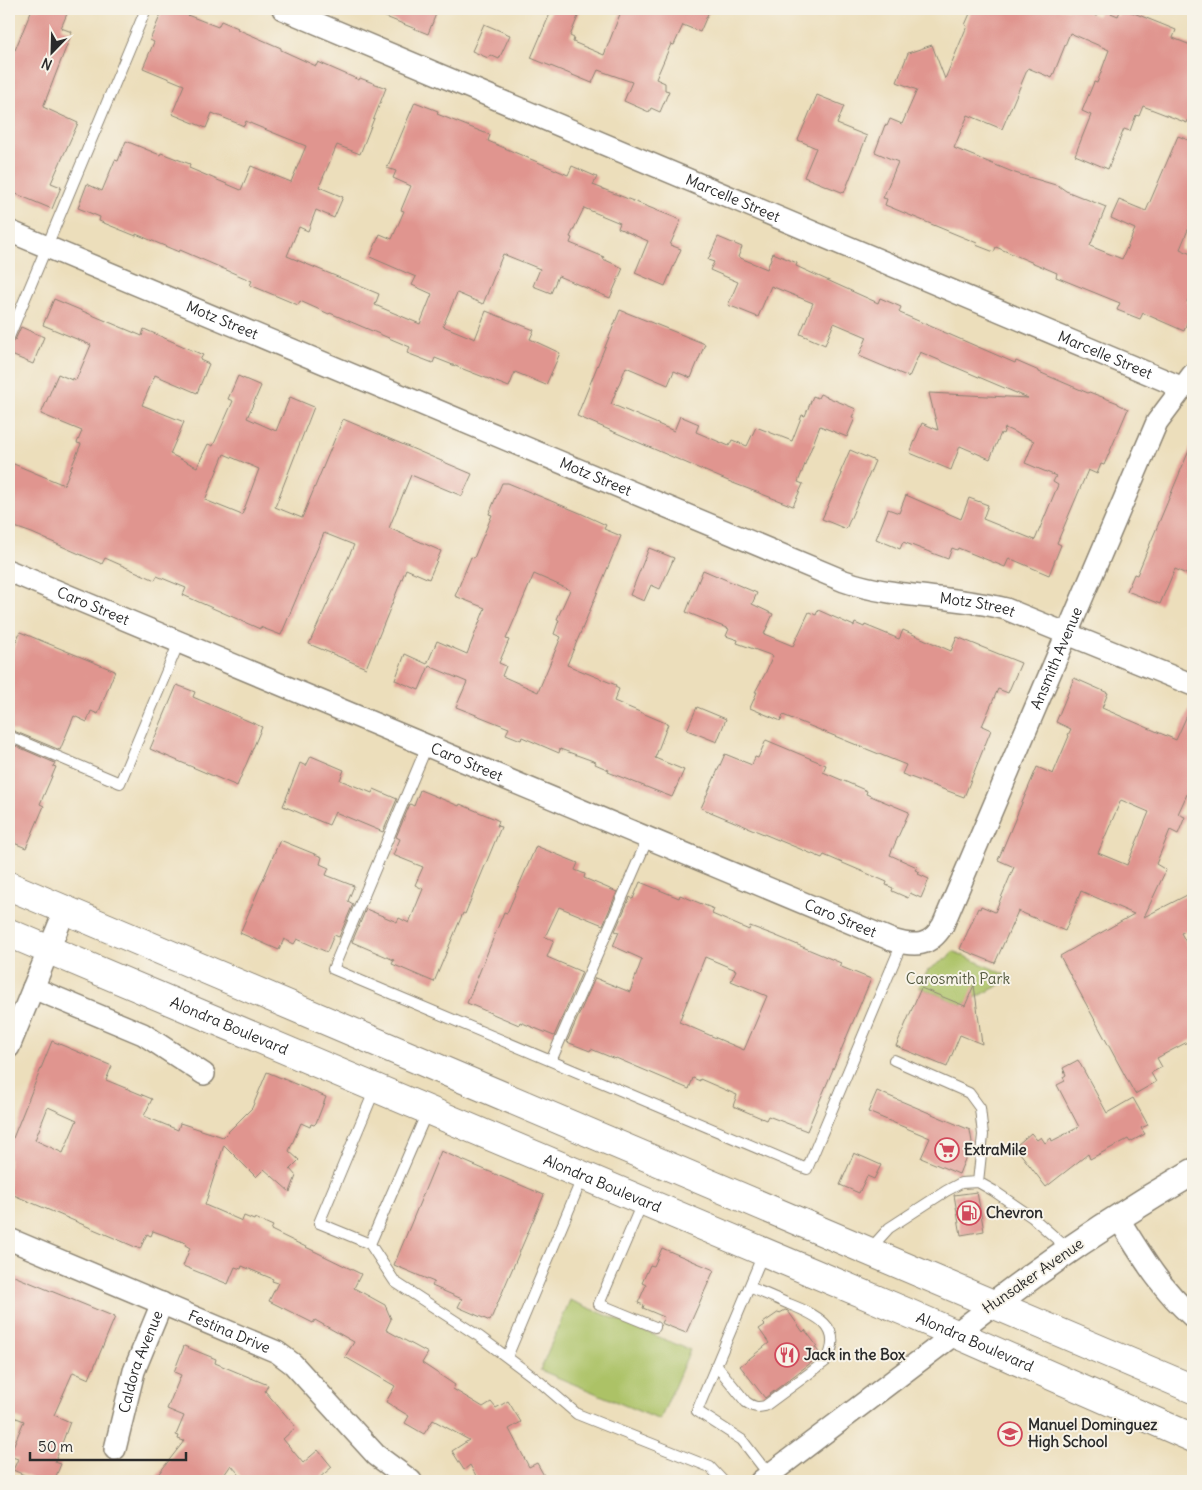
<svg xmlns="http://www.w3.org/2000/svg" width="1202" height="1490" font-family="Delius,sans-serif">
  <rect width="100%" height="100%" fill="#f7f3e8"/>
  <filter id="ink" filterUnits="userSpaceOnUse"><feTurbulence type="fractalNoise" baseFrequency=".02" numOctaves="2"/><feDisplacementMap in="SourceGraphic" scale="10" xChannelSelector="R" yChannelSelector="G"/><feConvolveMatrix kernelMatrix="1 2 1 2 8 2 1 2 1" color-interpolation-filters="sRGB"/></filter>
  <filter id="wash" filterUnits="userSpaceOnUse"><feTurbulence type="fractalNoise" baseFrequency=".0096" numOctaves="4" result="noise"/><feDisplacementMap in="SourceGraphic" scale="20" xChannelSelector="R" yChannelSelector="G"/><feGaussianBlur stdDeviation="1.12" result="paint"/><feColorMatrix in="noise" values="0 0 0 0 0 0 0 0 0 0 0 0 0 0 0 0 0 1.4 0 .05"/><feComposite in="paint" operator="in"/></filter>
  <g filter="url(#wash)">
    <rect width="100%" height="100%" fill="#ecdebb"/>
    <!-- green -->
    <path fill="#acc266" stroke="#6c7648" d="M953 951 1013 978 962 1005 919 987 928 970 947 958Z
      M570 1300 690 1350 660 1420 540 1370Z"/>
    <g id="blocks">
      <!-- building -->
      <path fill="#e0958f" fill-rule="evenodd" d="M32 9H69L61 28 72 32 43 107 78 123 51 183 61 187 52 209 9 191V47L15 50Z
        M163 9H172L218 27 221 21 238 28 237 29 281 48V50L316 66 318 62 359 80 360 78 386 88 360 154 337 145 319 187 343 197 334 218 316 210 308 231 299 227 287 256 379 294 375 305 420 324 432 294 412 285 416 277 370 257 380 234 392 239 404 211 401 210 411 186 393 178 396 171 387 168 415 102 438 111 437 114 490 135 488 141 568 175 572 166 597 177 593 185 681 220 670 245 681 249 665 286 635 273 648 241 618 228 620 223 584 208 570 237 572 238 570 243 604 257 603 259 623 268 610 298 558 276 551 293 533 286 540 269 503 254 483 304 457 293 443 326 475 339 486 311 534 330 530 339 560 353 546 385 515 372 509 387 435 358 433 363 407 353 410 347 330 313 329 314 300 301 298 305 250 285 252 281 180 250 179 252 136 234V236L99 221 100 217 78 208 87 184 102 191 115 160 118 161 126 141 160 155 161 153 190 164 189 168 241 190 251 166 291 182 306 146 252 124 246 121 244 126 212 113 206 128 172 114 184 85 143 68 154 42 150 40Z
        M366 9H438L428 34Z
        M552 9H581L570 36 574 38 573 42 604 55 622 9H710L700 32 683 25 674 45 671 44 656 79 665 83V90L669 91 660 112 651 108 649 112 624 101 632 82 598 70 592 83 531 58Z
        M972 9H1081L1097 16 1101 9 1118 16 1121 9H1124L1176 30 1173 38 1193 46V107L1187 123 1143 106 1139 116 1136 115 1130 131 1124 129 1108 169 1075 155 1091 115 1082 111 1094 82 1097 83 1109 50 1070 33 1052 78 1028 68 1002 129 968 115 954 148 1015 173 1059 186 1066 191 1106 207 1090 246 1122 259 1135 229 1111 218 1119 200 1146 211 1178 136 1193 142V218L1180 249 1193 255V288L1187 302 1193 304V324L1187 322 1184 331 1143 313 1140 319 1117 310 1120 303 1056 277 1057 273 996 247 994 252 976 245 977 243 885 205 887 199 883 198 898 162 875 152 885 125 887 126 890 119 902 124 917 90 897 82 908 53 932 45 945 79 967 26 965 25Z
        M484 24 510 35 499 59 490 55 488 58 472 51Z
        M817 95 844 106 837 124 867 136 844 193 804 177 816 148 798 140Z
        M718 237 742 247 738 257 767 269 773 253 797 263 796 266 878 303 880 298 901 307 899 312 900 313 1015 363 1016 361 1039 371V372L1088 393 1089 392 1118 403V404L1128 409 1104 465 1101 464 1097 474 1088 470 1085 477 1057 543 1061 545 1049 575 1009 558 1005 567 958 548 957 550 952 548 948 559 903 542 900 549 876 539 888 509 899 513 906 495 961 519 969 498 988 505 983 519 1035 540 1058 485 1053 482 1056 476 1025 463 1034 441 1005 428 1003 434 1001 433 990 459 960 446 951 470 910 453 922 423 938 430 929 393 1028 398 920 352 909 377 859 356 867 337 834 323 825 345 800 334 813 303 771 286 758 317 728 305 738 282 710 270 714 262 708 260Z
        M54 299 142 336 144 329 203 355 200 360 209 364 197 393 155 375 142 405 184 422 170 454 197 467 208 444 213 446 233 401 228 399 238 376 261 386 247 418 276 431 290 397 314 407 275 507 302 518 343 419 472 474 462 496 411 475 389 528 441 551 429 579 406 569 366 668 309 644 354 545 324 533 281 635 260 627V629L183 595 186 588 157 576 155 580 105 558 102 564 32 533 9 525V462L64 485 81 444 77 443 82 431 41 414 58 374 72 380V378L76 380 91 345 43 325ZM224 454 259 469 242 515 205 500Z
        M620 310 705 344 691 378 674 371 668 385 626 367 611 404 674 431 680 416 699 424 696 432 729 446 732 440 747 446 756 427 792 441 802 415 805 416 813 396 818 398 820 394 856 409 852 417 855 418 847 437 820 426 798 482 803 484 793 506 733 483 577 416Z
        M21 327 44 337 33 364 9 354V344L15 340Z
        M1193 441V577L1175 569 1160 604 1127 591 1134 574 1137 575Z
        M850 450 875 461 846 529 822 519 842 474 840 473Z
        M502 483H508L580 513 606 525 604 529 621 536 567 665 616 685 615 687 619 689 614 701 668 724 655 758 684 770 672 797 608 772 609 770 595 764 596 762 560 749 559 753 522 737 521 740 506 734 509 728 456 707 467 682 429 666 419 690 395 680 405 654 427 664 437 641 467 654 485 608 455 596 471 557 474 558 492 515 489 514ZM534 574 570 590 557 619 559 620 554 634 561 637 538 692 502 676 506 666 499 663 509 640 506 639Z
        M649 548 674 558 660 589 651 585 644 601 630 595Z
        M703 570 757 593 752 604 773 614 764 634 793 646 809 612 816 615 818 610 854 626 855 623 864 627 865 625 899 639 903 630 951 651 957 637 1021 663 1008 693 998 689 982 726 991 730 964 797 902 774 906 765 783 715 781 721 750 708 757 692H755L765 674 773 656 737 643 738 640 726 636 729 629 686 612Z
        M20 632 115 671 98 714 91 711 87 722 74 716 60 750 9 729V659Z
        M1074 678 1108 693 1102 708 1176 740 1193 702V781L1178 814 1185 817 1178 834 1170 830 1156 864 1166 870 1144 917 1193 892V928L1181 933 1193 955V1039L1157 1058 1162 1067 1151 1073 1156 1082 1135 1094 1060 956 1134 914 1081 891 1065 931 1018 911 995 963 960 949 978 908 980 909 981 906 995 912 1014 867 998 860 1037 767 1053 774 1069 736 1068 735 1071 729 1056 722ZM1121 800 1149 812 1127 865 1098 853Z
        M177 685 195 692 193 697 262 727 237 786 150 749Z
        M697 707 726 719 717 742 687 730Z
        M766 740 826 765 823 772 867 791 866 794 909 812 890 855 917 867 915 870 920 872 918 874 929 879 921 898 910 893 908 898 892 891 893 888 886 885 887 882 824 855 822 858 701 808 725 754 752 765 755 757 758 758Z
        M9 743 55 763 53 766 56 767 40 804 44 806 26 848 9 841Z
        M311 756 344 770 340 780 372 793 374 789 397 799 383 832 335 812 329 825 283 806 300 763 306 766Z
        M420 790 459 806 460 804 493 818 499 821 497 826 501 827 465 914 463 913 434 982 392 964 394 960 352 942 366 909 397 922 399 918 409 923 423 889 415 885 423 867 393 855 400 839 396 837 410 804 414 806Z
        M280 840 322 857 320 864 329 868 326 875 354 886 348 901 353 904 339 937 334 935 327 952 297 939 294 944 284 939 279 950 240 933Z
        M536 846 578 863 575 870 585 874 584 878 617 892 603 925 559 907 545 937 554 940 547 957 582 972 554 1036 520 1022 519 1025 467 1003 504 912 507 913Z
        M640 882 679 898 680 895 714 909 712 914 749 930 750 926 774 935 841 963 839 966 871 979 807 1131 768 1116 766 1120 733 1106 737 1095 700 1079V1081L693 1078 689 1089 616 1058 615 1059 591 1049 590 1051 567 1042 595 978 630 992 642 959 613 946 619 932 615 931 630 897 633 899ZM705 957 736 970 731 981 767 996 744 1050 679 1022Z
        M974 985 982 1044 960 1035 947 1067 896 1046 921 988 965 1006Z
        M52 1041 112 1066 106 1080 152 1099 144 1116 178 1130 180 1123 223 1137 252 1108 267 1072 326 1097 316 1123 314 1125 311 1124 310 1127 301 1123 289 1151 299 1160 290 1169 296 1176 290 1192 264 1169 256 1177 224 1145 205 1205 242 1221 244 1216 254 1220 255 1218 273 1226 271 1230 361 1274 354 1288 385 1305 391 1319 386 1330 428 1353 422 1363 455 1385 453 1389 483 1407 491 1402 496 1408 508 1401 521 1422 509 1429 529 1467 537 1463 547 1481H479L470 1465 464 1470 452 1451 469 1440 433 1420 424 1434 405 1423 409 1416 386 1402 395 1386 345 1357 354 1342 315 1320 313 1323 269 1301 278 1283 272 1281 273 1279 242 1266 241 1269 235 1267 228 1284 183 1266 190 1248 185 1245 186 1243 153 1231 151 1236 147 1234 140 1249 9 1193V1136L13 1138ZM48 1107 77 1120 63 1153 35 1140Z
        M1078 1060 1107 1113 1133 1098 1148 1125 1141 1128 1145 1134 1130 1142 1128 1139 1090 1159 1088 1154 1046 1187 1020 1153 1022 1152 1017 1145 1031 1133 1037 1140 1041 1137 1045 1143 1051 1138 1052 1141 1079 1127 1057 1085 1065 1081 1063 1077 1066 1075 1063 1068Z
        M877 1091 970 1130 972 1142 959 1174 921 1158 930 1138 868 1112Z
        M441 1151 544 1195 490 1321 458 1307 462 1299 432 1286 434 1282 394 1265Z
        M854 1153 881 1165 874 1179 867 1176 859 1193 840 1185Z
        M977 1192 984 1231 961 1235 954 1195Z
        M662 1248 714 1270 686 1333 661 1323 664 1317 643 1308 644 1305 638 1303 646 1285 642 1283 650 1265 654 1266Z
        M9 1274 115 1317 89 1379 73 1372 54 1415 70 1422 55 1462 61 1464 54 1481H38L13 1470 18 1459 9 1456 24 1421 9 1415Z
        M785 1310 788 1311 803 1332 805 1330 817 1346 815 1347 821 1355 765 1398 740 1366 769 1343 759 1329 765 1325 763 1323 779 1312 780 1313Z
        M184 1346 216 1359 215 1363 268 1385 265 1391 296 1427 283 1439 303 1463 318 1450 332 1467 318 1479 319 1481H245L231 1465 220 1481H153L184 1441 178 1439 179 1436 176 1435 184 1416 167 1409 181 1375 174 1372Z"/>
    </g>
  </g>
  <g filter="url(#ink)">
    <use href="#blocks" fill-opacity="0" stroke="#8c8473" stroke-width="1"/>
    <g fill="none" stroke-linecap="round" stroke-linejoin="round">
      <!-- service casing -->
      <g stroke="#8c8473" stroke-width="12">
        <path id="service" d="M9 337 146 9
          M9 736 120 783 179 642
          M427 746 333 969 807 1169 902 943
          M894 1060 969 1093 980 1108 983 1135 978 1182
          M551 1061 648 838
          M375 1089 319 1223 370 1244 395 1282 480 1337 540 1382 577 1414 710 1467 723 1481
          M643 1201 599 1304 655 1327
          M370 1244 427 1112
          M870 1249 889 1228 946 1191 961 1183 978 1182 994 1191 1032 1217 1068 1249
          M763 1254 697 1411 742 1440 769 1475
          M507 1357 583 1176
          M716 1365 746 1402C753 1407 757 1408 765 1406L826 1361C846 1327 814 1314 789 1304 775 1298 762 1292 749 1287"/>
      </g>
      <!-- minor casing -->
      <g stroke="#8c8473" stroke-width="24">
        <g id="minor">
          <path id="s1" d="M283 9 1183 388"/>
          <path id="s2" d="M9 231 844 581C895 599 953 595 1006 609L1193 685"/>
          <path id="s3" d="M9 571 892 940C915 947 930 947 943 925L1157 422 1193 374"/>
          <path d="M33 988 143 1034 204 1074"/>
          <path d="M9 1047 65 910"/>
          <path d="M1118 1218C1141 1255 1160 1288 1193 1317"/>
          <path id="s4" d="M9 1239 277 1352 293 1364 376 1455 411 1481"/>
          <path id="s5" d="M115 1449 134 1371 162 1303"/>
          <path d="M761 1481 993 1305"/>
        </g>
      </g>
      <!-- tertiary casing -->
      <g stroke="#8c8473" stroke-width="29">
        <path id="tertiary" d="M993 1305C1057 1256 1124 1212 1193 1172"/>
      </g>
      <!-- secondary casing -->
      <g stroke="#8c8473" stroke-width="30">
        <g id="secondary">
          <path d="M9 886 1193 1389"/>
          <path id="s6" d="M9 933 906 1312 1193 1438"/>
        </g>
      </g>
      <!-- service -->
      <use href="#service" stroke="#fff" stroke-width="10"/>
      <!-- minor -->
      <use href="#minor" stroke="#fff" stroke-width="21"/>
      <!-- tertiary -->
      <use href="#tertiary" stroke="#fff" stroke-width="26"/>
      <!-- secondary -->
      <use href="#secondary" stroke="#fff" stroke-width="28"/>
    </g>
  </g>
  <!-- icons -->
  <defs>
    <g id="supermarket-ring" transform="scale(1.25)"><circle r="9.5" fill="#f7f3e8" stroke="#d1495b" stroke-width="1.5"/><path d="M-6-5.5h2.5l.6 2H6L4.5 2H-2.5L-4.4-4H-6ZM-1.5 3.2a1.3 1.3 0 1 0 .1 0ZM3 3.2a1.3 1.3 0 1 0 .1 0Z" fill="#d1495b"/></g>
    <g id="fuel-ring" transform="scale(1.25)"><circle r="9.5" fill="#f7f3e8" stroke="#d1495b" stroke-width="1.5"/><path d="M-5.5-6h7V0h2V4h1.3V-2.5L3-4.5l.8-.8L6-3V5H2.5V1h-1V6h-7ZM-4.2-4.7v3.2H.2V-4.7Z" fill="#d1495b"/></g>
    <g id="restaurant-ring" transform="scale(1.25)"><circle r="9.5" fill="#f7f3e8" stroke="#d1495b" stroke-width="1.5"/><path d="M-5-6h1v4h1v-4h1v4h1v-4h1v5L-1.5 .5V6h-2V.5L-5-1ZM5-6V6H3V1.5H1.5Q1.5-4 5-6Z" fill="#d1495b"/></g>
    <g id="school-ring" transform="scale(1.25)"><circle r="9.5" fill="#f7f3e8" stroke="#d1495b" stroke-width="1.5"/><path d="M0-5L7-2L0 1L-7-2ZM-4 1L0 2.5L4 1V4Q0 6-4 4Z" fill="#d1495b"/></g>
  </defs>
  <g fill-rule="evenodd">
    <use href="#supermarket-ring" x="947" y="1150"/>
    <use href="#fuel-ring" x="969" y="1213"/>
    <use href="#restaurant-ring" x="787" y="1355"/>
    <use href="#school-ring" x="1010" y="1434"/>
  </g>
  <g text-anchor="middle" stroke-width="4" stroke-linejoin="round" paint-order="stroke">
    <!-- street labels -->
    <g font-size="15" fill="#2b2b2b" stroke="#f7f3e8">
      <text dy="5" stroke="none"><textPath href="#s1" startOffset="488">Marcelle Street</textPath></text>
      <text dy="5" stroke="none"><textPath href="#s2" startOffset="231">Motz Street</textPath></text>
      <text dy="5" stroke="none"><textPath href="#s1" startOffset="892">Marcelle Street</textPath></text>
      <text dy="5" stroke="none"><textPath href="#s2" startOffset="636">Motz Street</textPath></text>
      <text dy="5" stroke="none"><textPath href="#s3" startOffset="91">Caro Street</textPath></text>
      <text dy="5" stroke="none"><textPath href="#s2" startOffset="1041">Motz Street</textPath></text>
      <text dy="5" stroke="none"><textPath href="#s3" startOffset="1306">Ansmith Avenue</textPath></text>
      <text dy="5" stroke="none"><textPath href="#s3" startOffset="496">Caro Street</textPath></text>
      <text dy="5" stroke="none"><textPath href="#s3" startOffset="901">Caro Street</textPath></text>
      <text dy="5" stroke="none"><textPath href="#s6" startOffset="239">Alondra Boulevard</textPath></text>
      <text dy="5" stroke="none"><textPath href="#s6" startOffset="644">Alondra Boulevard</textPath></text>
      <text transform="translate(1033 1276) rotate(-35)" y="5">Hunsaker Avenue</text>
      <text dy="5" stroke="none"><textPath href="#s4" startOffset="239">Festina Drive</textPath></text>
      <text dy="5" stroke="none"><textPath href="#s6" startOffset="1049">Alondra Boulevard</textPath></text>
      <text dy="5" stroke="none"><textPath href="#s5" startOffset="91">Caldora Avenue</textPath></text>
    </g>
    <!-- park labels -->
    <g font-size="15" fill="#52583d" stroke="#f7f3e8">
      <text x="958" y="984">Carosmith Park</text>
    </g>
    <!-- poi labels -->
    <g font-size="15" font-weight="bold" fill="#2b2b2b" stroke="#f7f3e8" text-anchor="start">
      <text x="964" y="1155">ExtraMile</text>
      <text x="986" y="1218">Chevron</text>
      <text x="804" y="1360">Jack in the Box</text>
      <text x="1028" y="1430">Manuel Dominguez<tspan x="1028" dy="17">High School</tspan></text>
    </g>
  </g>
  <!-- margin -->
  <rect width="1202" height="1490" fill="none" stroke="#f7f3e8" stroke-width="30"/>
  <!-- north arrow -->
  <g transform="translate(52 52) rotate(203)" stroke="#f7f3e8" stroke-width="4" paint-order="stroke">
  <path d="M0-4L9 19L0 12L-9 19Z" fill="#2b2b2b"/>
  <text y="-8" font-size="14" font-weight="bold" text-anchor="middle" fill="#2b2b2b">N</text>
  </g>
  <!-- scale -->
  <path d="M30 1452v8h156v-8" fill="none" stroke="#2b2b2b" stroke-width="2.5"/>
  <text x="38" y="1452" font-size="15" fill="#2b2b2b" stroke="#f7f3e8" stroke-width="4" paint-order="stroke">50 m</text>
</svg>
